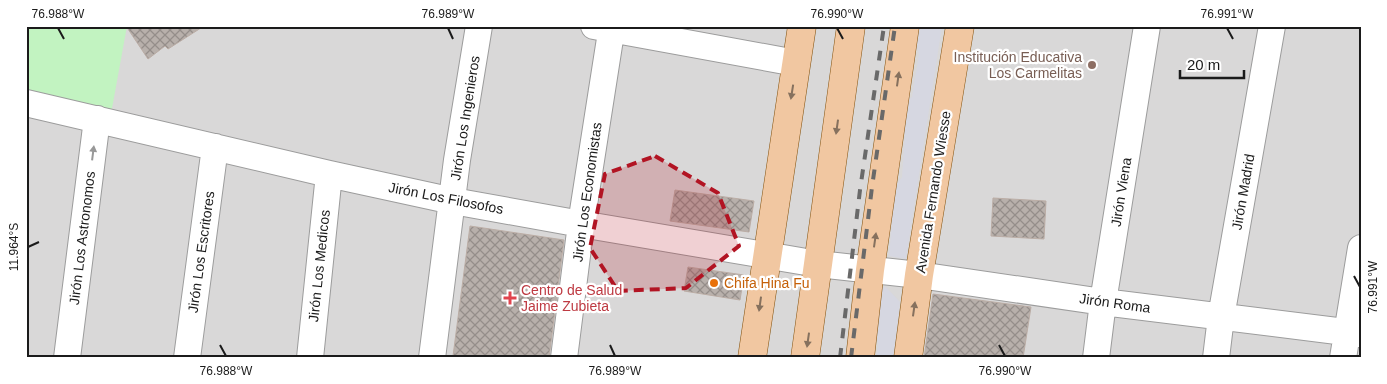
<svg xmlns="http://www.w3.org/2000/svg" width="1387" height="384" font-family="Helvetica,sans-serif">
  <defs>
    <pattern id="building-cross-hatch" width="8" height="8" patternUnits="userSpaceOnUse" patternTransform="scale(1.25)"><rect width="8" height="8" fill="#b8b0ab"/><path d="M0 0l8 8M0 8l8-8" fill="none" stroke="#958e8a"/></pattern>
  </defs>
  <rect width="100%" height="100%" fill="#ebe7e1"/>
  <!-- residential -->
  <path fill="#d9d8d8" d="M26 26H1361V358H26Z"/>
  <!-- park -->
  <path fill="#c2f3c1" d="M26 26H127L111 114 26 94Z"/>
  <!-- plaza -->
  <path fill="#d6d7e1" d="M917 26H942L906 259 889 256 892 222 884 215 895 194 897 184 902 177 905 134 898 124 902 103 912 97 919 54 914 38Z
    M886 287 900 302 894 358H876L878 345 872 318 879 288Z"/>
  <!-- building -->
  <path fill="url(#building-cross-hatch)" stroke="#bbada5" d="M126 26H204L168 49 165 46 148 59Z
    M675 190 754 201 749 232 670 221Z
    M993 198 1046 201 1044 239 991 236Z
    M470 226 564 240 549 358H466L453 356Z
    M688 267 744 275 740 300 684 291Z
    M933 294 1031 307 1023 358H924Z"/>
  <g fill="none" stroke-linecap="round" stroke-linejoin="round">
    <!-- minor casing -->
    <g stroke="#9c9c9c" stroke-width="28">
      <path id="minor" d="M594 26 796 63
        M26 103 329 174 453 201 581 224 818 264 919 275 1103 302 1361 334
        M67 358 97 119
        M187 358 215 147
        M310 358 329 174
        M432 358 457 160 479 26
        M564 358 581 224 612 26
        M1096 358 1103 302 1147 26
        M1216 358 1221 317 1272 26
        M1343 358 1361 248"/>
    </g>
    <!-- major casing -->
    <g stroke="#83520f" stroke-width="29">
      <path id="major" d="M752 358 802 26
        M805 358 851 26
        M860 358 870 270 905 26
        M908 358 919 275 960 26"/>
    </g>
    <!-- minor -->
    <use href="#minor" stroke="#fff" stroke-width="26"/>
    <!-- major -->
    <use href="#major" stroke="#f1c7a1" stroke-width="28"/>
    <!-- rail -->
    <path stroke="#696969" stroke-width="4" stroke-dasharray="10 10" stroke-linecap="butt" d="M840 358 860 190 884 26
      M851 358 872 187 895 26"/>
  </g>
  <!-- one-way arrows -->
  <defs><path id="oneway-solid" d="M-6-.8H1V-3.2L6.5 0L1 3.2V.8H-6Z" transform="scale(1.25)"/></defs>
  <g fill="#86715e">
    <use href="#oneway-solid" transform="translate(898 79) rotate(-82)"/>
    <use href="#oneway-solid" transform="translate(792 92) rotate(99)"/>
    <use href="#oneway-solid" transform="translate(837 127) rotate(98)"/>
    <use href="#oneway-solid" transform="translate(875 240) rotate(-82)"/>
    <use href="#oneway-solid" transform="translate(760 304) rotate(98)"/>
    <use href="#oneway-solid" transform="translate(914 309) rotate(-82)"/>
    <use href="#oneway-solid" transform="translate(808 340) rotate(98)"/>
  </g>
  <use fill="#989898" href="#oneway-solid" transform="translate(93 153) rotate(-83)"/>
  <!-- marked area -->
  <path fill="#b21423" fill-opacity="0.2" stroke="#b21423" stroke-width="4" stroke-dasharray="10 6" stroke-linejoin="round" d="M655 156 718 193 739 246 686 288 618 291 590 248 605 174Z"/>
  <!-- ticks -->
  <path fill="none" stroke="#1b1b1b" stroke-width="2" d="M58 28 64 39M448 28 453 39M837 28 843 39M1227 28 1233 39M28 247 39 242M1354 276 1360 287M220 345 226 356M610 345 615 356M999 345 1005 356"/>
  <!-- markers -->
  <circle fill="#8d6e63" stroke="#fff" stroke-width="2" cx="1092" cy="65" r="5"/>
  <circle fill="#e8710a" stroke="#fff" stroke-width="2" cx="714" cy="283" r="5"/>
  <path fill="#e0444e" stroke="#fff" stroke-width="2" d="M507.5 290.5h5v5h5v5h-5v5h-5v-5h-5v-5h5z"/>
  <g text-anchor="middle" stroke-width="4.5" stroke-linejoin="round" paint-order="stroke">
    <!-- education labels -->
    <g font-size="14" fill="#785e54" stroke="#fff" text-anchor="end">
      <text x="1082" y="62">Institución Educativa<tspan x="1082" dy="16">Los Carmelitas</tspan></text>
    </g>
    <!-- street labels -->
    <g font-size="14" fill="#1b1b1b" stroke="#fff">
      <text transform="translate(465 118) rotate(-81)" y="5">Jirón Los Ingenieros</text>
      <text transform="translate(587 192) rotate(-82)" y="5">Jirón Los Economistas</text>
      <text transform="translate(933 192) rotate(-81)" y="5">Avenida Fernando Wiesse</text>
      <text transform="translate(1121 192) rotate(-81)" y="5">Jirón Viena</text>
      <text transform="translate(1243 192) rotate(-80)" y="5">Jirón Madrid</text>
      <text transform="translate(446 198) rotate(11)" y="5">Jirón Los Filosofos</text>
      <text transform="translate(82 238) rotate(-83)" y="5">Jirón Los Astronomos</text>
      <text transform="translate(201 252) rotate(-82)" y="5">Jirón Los Escritores</text>
      <text transform="translate(319 266) rotate(-84)" y="5">Jirón Los Medicos</text>
      <text transform="translate(1115 303) rotate(8)" y="5">Jirón Roma</text>
    </g>
    <!-- food labels -->
    <g font-size="14" fill="#c56008" stroke="#fff" text-anchor="start">
      <text x="724" y="288">Chifa Hina Fu</text>
    </g>
    <!-- health labels -->
    <g font-size="14" fill="#be3a42" stroke="#fff" text-anchor="start">
      <text x="521" y="295">Centro de Salud<tspan x="521" dy="16">Jaime Zubieta</tspan></text>
    </g>
  </g>
  <!-- border -->
  <rect width="1387" height="384" fill="none" stroke="#ffffff" stroke-width="55"/>
  <!-- scale -->
  <path d="M1180 70v8h64v-8" fill="none" stroke="#1b1b1b" stroke-width="2.5"/>
  <text x="1187" y="70" font-size="15" fill="#1b1b1b" stroke="#ffffff" stroke-width="4" paint-order="stroke">20 m</text>
  <rect x="28" y="28" width="1332" height="328" fill="none" stroke="#1b1b1b" stroke-width="2"/>
  <g font-size="12" text-anchor="middle" fill="#1b1b1b">
    <text x="58" y="18">76.988°W</text>
    <text x="448" y="18">76.989°W</text>
    <text x="837" y="18">76.990°W</text>
    <text x="1227" y="18">76.991°W</text>
    <text transform="translate(14 247) rotate(-90)" y="4">11.964°S</text>
    <text transform="translate(1373 287) rotate(-90)" y="4">76.991°W</text>
    <text x="226" y="375">76.988°W</text>
    <text x="615" y="375">76.989°W</text>
    <text x="1005" y="375">76.990°W</text>
  </g>
</svg>
